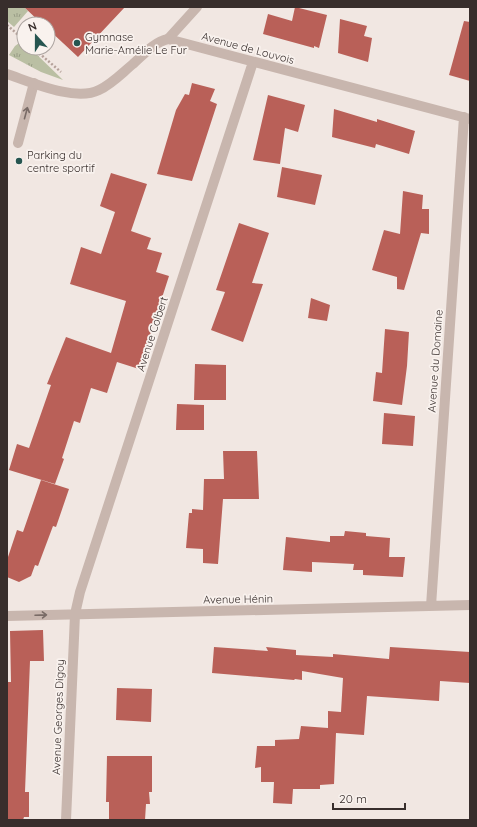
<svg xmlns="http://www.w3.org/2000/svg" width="477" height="827" font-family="Quicksand,sans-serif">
  <defs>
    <pattern id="grass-tufts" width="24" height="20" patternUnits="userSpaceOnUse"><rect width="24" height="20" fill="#babfa3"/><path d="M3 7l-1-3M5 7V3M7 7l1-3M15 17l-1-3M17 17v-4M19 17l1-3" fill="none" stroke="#989c85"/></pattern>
  </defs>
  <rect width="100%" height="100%" fill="#f1e7e2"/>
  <!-- grass -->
  <path fill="url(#grass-tufts)" d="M7 7H24L28 11 14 27 7 21Z
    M22 41 24 48H30L63 80 41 72 9 55 15 46Z"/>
  <!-- building -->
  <path fill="#b96058" d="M24 7H125L78 57 48 29V24H42Z
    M295 7 327 15 319 48 314 46V48L263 34 268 14 292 21Z
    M340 19 367 26 364 36 372 38 368 62 338 53Z
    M464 21 470 22V81L449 75Z
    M192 83 215 89 210 101 217 104 192 181 157 174 176 110 185 94 189 95Z
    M268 95 305 105 298 132 285 128 280 164 253 160Z
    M334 109 377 122V119L415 131 409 154 376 144 375 148 332 137Z
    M282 167 322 175 315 205 277 197Z
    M111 173 147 184 131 231 151 238 147 249 162 253 156 272 169 276 139 369 117 362 107 393 91 388 80 423 74 421 62 458 64 459 55 484 9 470 17 444 29 448 51 385 47 384 66 337 111 353 126 301 70 284 81 247 101 254 115 212 100 206Z
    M403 191 423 195 422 209H429V234L421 233 404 290 397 289V277L372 270 384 230 400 234Z
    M239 223 269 233 252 283 263 284 243 342 211 330 225 292 216 290Z
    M311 298 330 305 327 321 308 318Z
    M385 329 409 332 407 366 402 405 373 401 376 372 382 373Z
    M195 364 226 365V400H194Z
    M177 404 204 405V430H176Z
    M384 413 415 416 413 446 382 444Z
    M223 451H257L259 499H223L218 564 203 563V549L186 548 189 513H192V509L203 510 204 479H224Z
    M41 480 69 489 56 527 53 526 38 566 35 565 31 576 19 582 7 577V560L17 530 23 532Z
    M345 531 366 533V536L390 538 389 557H405L403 577 363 575V570H353L354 564 312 562V572L283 570 286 537 330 542V536H344Z
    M43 630 44 661H30L25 792H29V817H24L23 820H7V682H11L10 631Z
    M214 647 268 651 266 647 296 650V655L333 657V654L389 659 390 647 470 652V683L440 681 439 701 367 696 364 735 336 733 334 784 320 785V789H293L292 804 273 803 274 782H261V767L255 768 257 746H275V740L299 739 301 726 328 728V711L341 712 343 678 302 671V680L295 679 294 680 212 673Z
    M117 688 152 689 151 722 116 720Z
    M107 756H152V792H149L150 804H146L145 820H109V802H106Z"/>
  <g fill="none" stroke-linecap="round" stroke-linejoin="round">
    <!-- path -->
    <path stroke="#b4a099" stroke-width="2.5" stroke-dasharray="2 2" stroke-linecap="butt" d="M7 25 24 40
      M33 48 61 72"/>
    <!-- service -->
    <path stroke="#c8b6ae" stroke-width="10" d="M168 39 197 7
      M18 143 34 83"/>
    <!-- minor -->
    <path stroke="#c8b6ae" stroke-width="10" d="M7 74C31 82 75 102 99 90 112 84 122 73 133 64 143 55 154 42 168 39L470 119
      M431 606 464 117
      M7 616 470 605
      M66 820 74 638 75 614 80 592 253 62"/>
  </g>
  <!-- one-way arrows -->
  <defs><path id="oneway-shaft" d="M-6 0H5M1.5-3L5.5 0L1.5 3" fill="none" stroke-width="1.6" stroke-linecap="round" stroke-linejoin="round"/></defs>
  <g stroke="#796b66">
    <use href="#oneway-shaft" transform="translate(26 113) rotate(-75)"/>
    <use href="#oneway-shaft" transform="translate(41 615) rotate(-2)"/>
  </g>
  <!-- markers -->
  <g fill="#265550" stroke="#f9f2ee" stroke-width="1.5">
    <circle cx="77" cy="43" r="4"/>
    <circle cx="19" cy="161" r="4"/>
  </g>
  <g text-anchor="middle" stroke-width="3.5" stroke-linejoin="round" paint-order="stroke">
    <!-- poi labels -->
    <g font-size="11" fill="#382e2c" stroke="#f9f2ee" text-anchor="start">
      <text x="85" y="41">Gymnase<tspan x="85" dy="13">Marie-Amélie Le Fur</tspan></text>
      <text x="27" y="159">Parking du<tspan x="27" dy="13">centre sportif</tspan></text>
    </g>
    <!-- street labels -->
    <g font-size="11" fill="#382e2c" stroke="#f9f2ee">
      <text transform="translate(248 48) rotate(15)" y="4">Avenue de Louvois</text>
      <text transform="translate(152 334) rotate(-72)" y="4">Avenue Colbert</text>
      <text transform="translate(435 361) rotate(-86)" y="4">Avenue du Domaine</text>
      <text transform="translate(238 599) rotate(-1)" y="4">Avenue Hénin</text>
      <text transform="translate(58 717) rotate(-88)" y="4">Avenue Georges Digoy</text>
    </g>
  </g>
  <!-- border -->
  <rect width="477" height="827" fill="none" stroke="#382e2c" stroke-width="16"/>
  <!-- north arrow -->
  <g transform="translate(36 36) rotate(339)"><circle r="19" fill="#f9f2ee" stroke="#aca4a0"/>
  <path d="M0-3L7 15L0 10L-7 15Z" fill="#265550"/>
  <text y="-6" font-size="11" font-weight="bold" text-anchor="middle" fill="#382e2c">N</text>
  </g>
  <!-- scale -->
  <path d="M333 803v6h72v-6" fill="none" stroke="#382e2c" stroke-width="2"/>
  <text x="339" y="803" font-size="12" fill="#382e2c" stroke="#f9f2ee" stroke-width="3" paint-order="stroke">20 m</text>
</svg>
